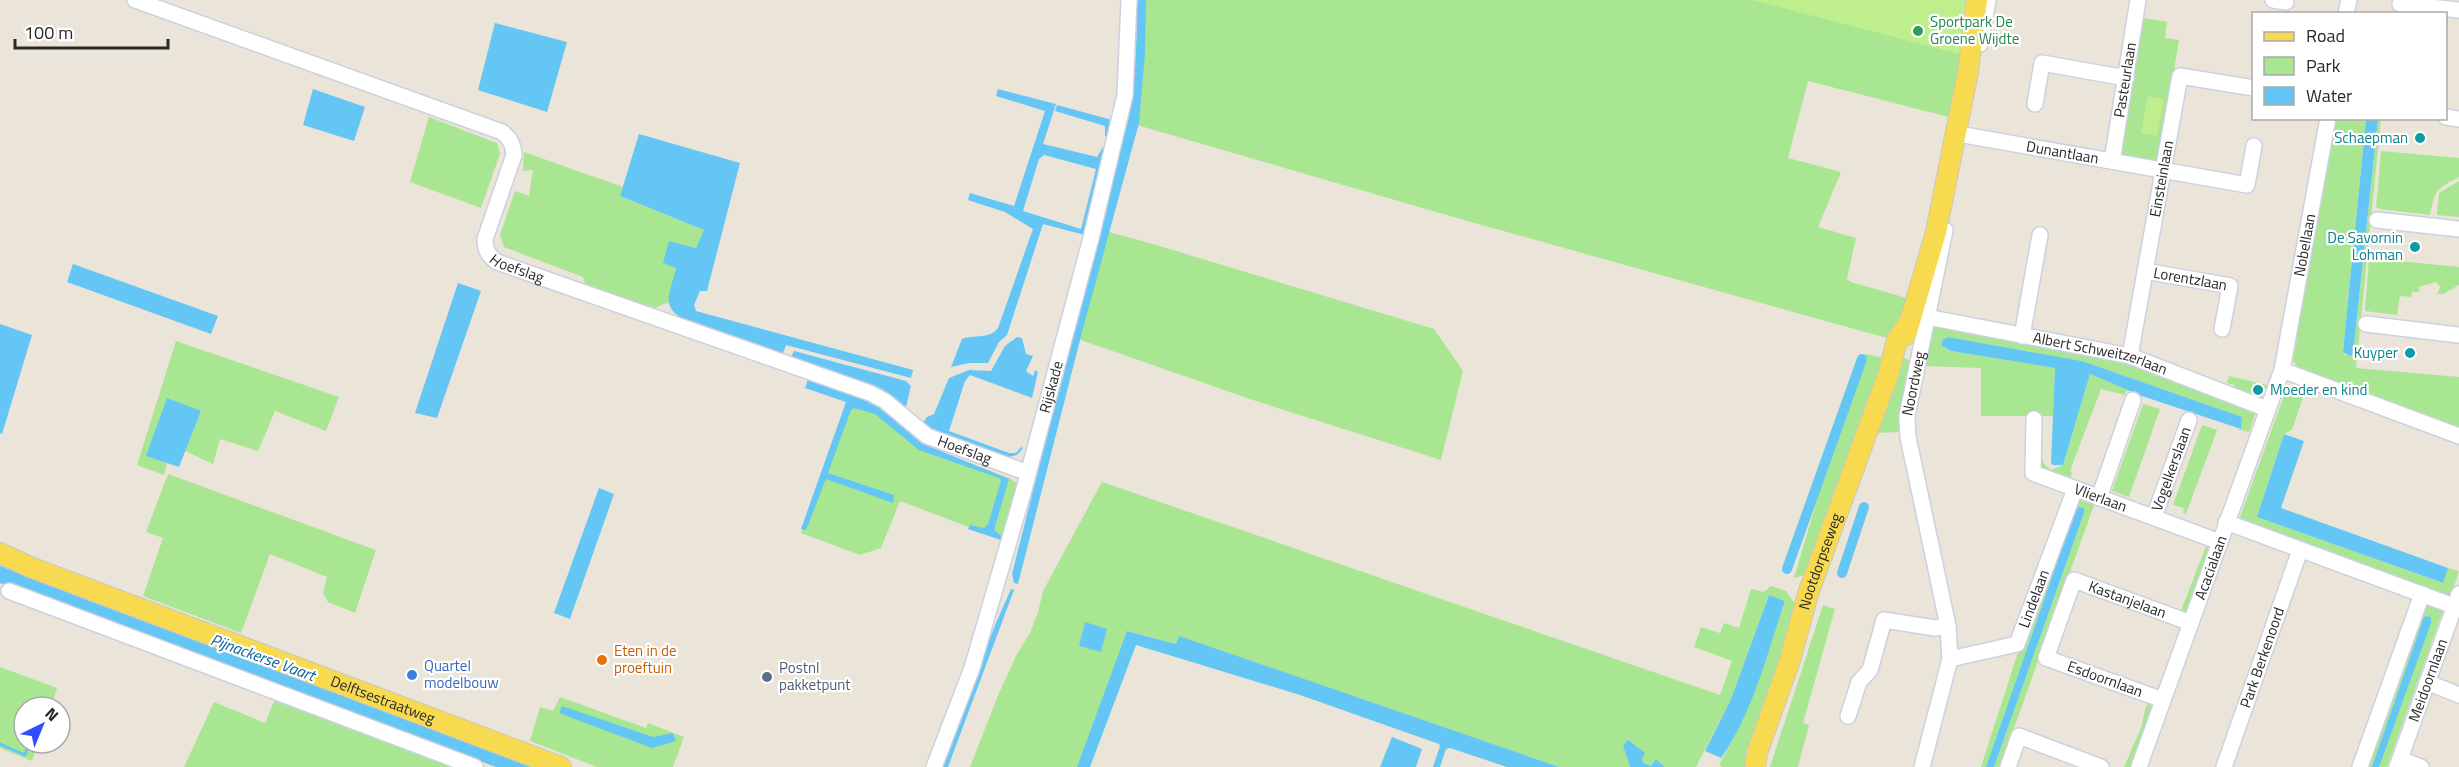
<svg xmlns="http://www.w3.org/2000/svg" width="2459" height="767" font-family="'Titillium Web',sans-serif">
  <rect width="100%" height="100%" fill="#ebe4d8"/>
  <!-- green -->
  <path fill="#a9e691" d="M1144 0H1815L1965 42 1953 118 1808 81 1788 158 1841 172 1818 227 1856 238 1847 279 1851 282 1910 299 1894 340 1464 220 1137 125Z
    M2143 18 2167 22 2165 38 2179 40 2160 156 2155 162 2124 156 2120 149Z
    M429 117 497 143 500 154 481 208 410 182Z
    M2333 119H2366L2343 352 2345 355 2353 354 2378 119H2381L2356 368 2459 377V427L2300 371 2293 361Z
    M2381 151 2459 158V177C2436 189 2435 190 2430 215L2380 209 2376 207Z
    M524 152 623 187 620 196 704 230 697 248 669 242 677 268 668 304 665 303 656 308 586 287 583 277 504 247 500 235 515 191 529 196 533 170 523 171Z
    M2459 181V217L2437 215 2439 193Z
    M1105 231 1153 244 1434 329 1463 371 1441 460 1253 400 1078 339Z
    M2369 258 2459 267V285L2443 294H2437L2440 287 2436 282 2419 287V292H2412L2411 297 2400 296 2397 315 2365 311Z
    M1934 324 1964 333 2009 341 2010 338 2025 344 2137 364 2136 367 2256 412 2249 432 2237 429H2241L2242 417 2082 361 1948 337 1946 349 1951 351 2055 368 2053 416H1981V368L1926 366Z
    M176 341 339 397 326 431 275 411 258 451 220 439 213 464 185 451 201 411 147 456 167 463 164 475 137 465Z
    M1866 354 1887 359 1809 574 1794 578 1832 449Z
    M1903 357 1914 363 1899 432 1876 433 1892 376Z
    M2090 374 2127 390 2125 395 2101 389 2070 471 2072 472 2070 479 2038 467 2040 453 2044 464 2051 470 2063 465Z
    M2229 376 2267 385 2261 400 2233 390 2235 385 2227 383Z
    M2291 389 2304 394 2292 430 2284 434 2257 517 2442 583 2448 568 2459 571 2450 599 2244 525 2240 517 2285 393Z
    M850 401 877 408 921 445 1009 478 1019 485 1003 540 900 501 881 548 860 555 801 533Z
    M2143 404 2160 409 2129 497 2112 491Z
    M2202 425 2217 430 2186 514 2183 513 2184 508 2173 505Z
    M168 474 376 550 355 613 328 602 323 593 327 577 270 554 241 633 143 596 163 538 146 532Z
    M1102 482 1720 695 1732 661 1694 647 1701 627 1720 633 1724 623 1739 628 1751 589 1764 592 1771 586 1786 591 1798 608 1759 736 1745 767H1722L1719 765 1738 729 1751 698 1785 601 1769 595 1731 699 1696 767H1665L1656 759 1651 766H1647L1623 746 1630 767H1559L1179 637 1176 644 1128 631 1077 767H970L999 693 1017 654 1030 633 1038 612 1043 591Z
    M2074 498 2094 505 2000 767H1994L2084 513 2076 511 1986 767H1981L2019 649Z
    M2206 546 2212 548 2187 616H2179Z
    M2422 603 2442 607 2443 611 2387 767H2364Z
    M1823 605 1835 609 1803 723 1809 725 1798 767H1770Z
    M0 667 57 688 51 707H24V743H38L32 761 0 748Z
    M560 697 646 728 648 723 684 737 673 767H597L530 741 540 707 553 711Z
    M2150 697 2155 706 2134 767H2124L2141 728 2145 710Z
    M275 699 464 767H184L214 702 265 723Z"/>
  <!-- pitch -->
  <path fill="#bfee8c" d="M1752 0H1971L1963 55Z
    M2148 96 2164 99 2157 136 2141 133Z"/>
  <!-- water -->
  <path fill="#64c6f5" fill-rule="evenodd" d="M1137 0H1146L1145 54 1139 123 1081 336 1018 584 1014 583 1012 574 1120 147C1137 102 1136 48 1137 0Z
    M495 23 567 42 547 112 478 90Z
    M313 89 365 107 354 141 303 125Z
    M998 89 1056 104 1043 144 1097 157 1103 147H1106L1085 235 1043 224 1007 335 999 342 988 363H969L951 367 962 339C974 334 989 340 998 328L1033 229 1005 212 968 200 970 193 1014 206 1045 111 996 96ZM1044 155 1096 169 1081 229 1023 211 1039 159Z
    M1057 105 1112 120 1109 137 1105 136V126L1055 111Z
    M2366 119H2378L2353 354 2350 356 2343 352Z
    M639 134 740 163 707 291H700L694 305 696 311 913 370 911 378 786 345 783 353 680 317C660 305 672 288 676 268L663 263 669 241 696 248 704 230 620 196Z
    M73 264 218 316 211 334 67 282Z
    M458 283 481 291 437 418 415 413Z
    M0 324 32 335 2 434 0 433Z
    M1017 337 1022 338 1026 354 1033 356 1026 371 1033 376 1035 370 1038 372 1032 398 970 375 965 381 949 431 1009 453H1016L1021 447 1023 448 1017 455 1009 457 945 437 923 423 927 417 934 414 949 378 969 370 991 371 1005 346Z
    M1948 337 2082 361 2242 417 2241 429 2139 395 2090 374 2063 465H2053L2051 463 2055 368 1951 351 1942 346V340Z
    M794 351 906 381 911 386 906 407 882 389 791 357Z
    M808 379 875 404 921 443 1009 479 994 530 1002 537 1001 540 968 529 970 525 984 528 988 524 1001 481 999 478 919 450 875 414 854 408 851 410 828 473 894 495 893 503 826 479 806 530 801 529 846 402 805 388Z
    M167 398 201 411 179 467 146 456Z
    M2284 434 2304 441 2281 508 2448 568 2443 583 2257 517Z
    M599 488 614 494 570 619 554 613Z
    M2079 507 2084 508V513L1994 767H1986L2067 534 2076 511Z
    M0 566 540 767H496L0 583Z
    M1011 589 1014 590 948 767H940L996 623Z
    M1769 595 1785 601C1767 653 1753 713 1721 758L1705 751 1731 699Z
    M2428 616 2431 618V623L2379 767H2372L2424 617Z
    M1085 622 1107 629 1101 652 1079 646Z
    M1127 631 1176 644 1179 636 1559 767H1507L1450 748 1446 749 1440 767H1433L1440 746 1439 744 1300 695 1136 645 1090 767H1077Z
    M562 706 653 737 673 733 676 741 652 748 559 713Z
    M1392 737 1422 749 1416 767H1380Z
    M1628 740 1645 753 1642 759 1643 763 1651 766 1656 759 1665 767H1630L1623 746Z"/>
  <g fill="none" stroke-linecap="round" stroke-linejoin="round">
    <!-- stream -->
    <path stroke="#64c6f5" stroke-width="3" d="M0 744 25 755 29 743"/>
    <!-- canal -->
    <path stroke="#64c6f5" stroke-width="10" d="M1787 569 1862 359
      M1842 573 1864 507"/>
    <!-- minor casing -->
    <g stroke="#cdd0e2" stroke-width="18">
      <g id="minor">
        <path id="s1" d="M135 0 502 132C510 138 513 144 514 155L485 239C485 250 488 255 497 262L870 393 885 401 927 436 1028 473"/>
        <path d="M2273 0 2286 2"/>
        <path d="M2400 4 2459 10"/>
        <path d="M2346 14 2349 0"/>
        <path d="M1980 44 1988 0"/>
        <path d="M2035 104 2042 63 2126 78"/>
        <path d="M2446 117 2459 119"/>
        <path id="s2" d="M1964 135 2247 185 2254 146"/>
        <path id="s3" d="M2112 161 2138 0"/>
        <path d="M2377 220 2459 229"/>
        <path id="s4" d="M2145 271 2230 286 2222 329"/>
        <path id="s5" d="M1927 317 2130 356 2267 409"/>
        <path d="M2366 324 2459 335"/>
        <path d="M2022 336 2040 235"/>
        <path id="s6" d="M2130 356 2180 76 2254 88"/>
        <path d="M2282 370 2459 436"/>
        <path id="s7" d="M2034 419 2033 473 2220 542"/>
        <path d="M2099 498 2133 400"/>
        <path id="s8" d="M2154 517 2189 420"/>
        <path d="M2226 522 2459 608"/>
        <path d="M9 591 475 767"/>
        <path id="s9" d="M1950 659 2017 644 2075 489"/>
        <path d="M2427 682 2459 695"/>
        <path id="s10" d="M2163 700 2046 658 2074 580 2191 623"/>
        <path d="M1848 716 1859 682 1870 670 1884 620 1935 628 1948 626"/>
        <path d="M2400 759 2421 767"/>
        <path id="s11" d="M934 767 972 668 1023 493 1091 238 1125 95 1129 0"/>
        <path id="s12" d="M1922 767 1950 659 1948 626 1908 437 1907 416 1945 230"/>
        <path d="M2008 767 2019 736 2101 767"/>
        <path id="s13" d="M2139 767 2282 370 2328 118"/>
        <path id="s14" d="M2224 767 2300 550"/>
        <path d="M2360 767 2422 594"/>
        <path id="s15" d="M2397 767 2459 594"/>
      </g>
    </g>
    <!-- major casing -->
    <g stroke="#c7c7c7" stroke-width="22">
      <g id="major">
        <path d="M1906 335 1936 232 1968 72 1977 0"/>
        <path id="s16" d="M0 553 30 567 561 767"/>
        <path id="s17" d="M1755 767 1757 753 1790 660 1808 594 1889 372 1897 340 1909 322"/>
      </g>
    </g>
    <!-- minor -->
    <use href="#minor" stroke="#fff" stroke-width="15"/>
    <!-- major -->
    <use href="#major" stroke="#f8da51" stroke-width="20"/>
  </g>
  <!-- markers -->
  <circle fill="#2e9e5b" stroke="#fff" stroke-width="2" cx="1918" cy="31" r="6"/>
  <g fill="#0f9aa8" stroke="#fff" stroke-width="2">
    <circle cx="2420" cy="138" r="6"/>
    <circle cx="2415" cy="247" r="6"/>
    <circle cx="2410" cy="353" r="6"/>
    <circle cx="2258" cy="390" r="6"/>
  </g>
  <circle fill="#e8710a" stroke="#fff" stroke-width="2" cx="602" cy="660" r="6"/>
  <circle fill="#3f7fe0" stroke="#fff" stroke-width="2" cx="412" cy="675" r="6"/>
  <circle fill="#5c6f8a" stroke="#fff" stroke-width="2" cx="767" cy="677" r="6"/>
  <g text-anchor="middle" stroke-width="4.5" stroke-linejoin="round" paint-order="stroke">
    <!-- leisure labels -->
    <g font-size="15" fill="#27864d" stroke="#fff" text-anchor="start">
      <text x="1930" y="27">Sportpark De<tspan x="1930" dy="17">Groene Wijdte</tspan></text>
    </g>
    <!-- street labels -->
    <g font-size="15" fill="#282828" stroke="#fff">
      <text dy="5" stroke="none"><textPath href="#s3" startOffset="82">Pasteurlaan</textPath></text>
      <text dy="5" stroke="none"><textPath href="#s2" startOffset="100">Dunantlaan</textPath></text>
      <text dy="5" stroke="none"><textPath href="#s6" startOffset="180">Einsteinlaan</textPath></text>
      <text dy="5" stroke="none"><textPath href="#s13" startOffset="549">Nobellaan</textPath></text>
      <text dy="5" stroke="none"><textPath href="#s1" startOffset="554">Hoefslag</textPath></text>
      <text dy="5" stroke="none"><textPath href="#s4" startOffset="46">Lorentzlaan</textPath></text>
      <text dy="5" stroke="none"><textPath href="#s5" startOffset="177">Albert Schweitzerlaan</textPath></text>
      <text dy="5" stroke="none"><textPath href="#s12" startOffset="392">Noordweg</textPath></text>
      <text dy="5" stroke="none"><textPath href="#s11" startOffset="398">Rijskade</textPath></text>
      <text dy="5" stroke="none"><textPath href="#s1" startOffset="1040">Hoefslag</textPath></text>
      <text dy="5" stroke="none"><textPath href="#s8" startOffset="51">Vogelkerslaan</textPath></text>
      <text dy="5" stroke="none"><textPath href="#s7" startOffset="126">Vlierlaan</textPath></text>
      <text dy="5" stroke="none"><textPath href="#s17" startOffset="216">Nootdorpseweg</textPath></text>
      <text dy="5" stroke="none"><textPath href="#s13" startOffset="212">Acacialaan</textPath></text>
      <text dy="5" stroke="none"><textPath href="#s9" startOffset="117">Lindelaan</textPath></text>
      <text dy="5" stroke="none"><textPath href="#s10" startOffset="264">Kastanjelaan</textPath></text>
      <text dy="5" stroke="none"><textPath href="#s14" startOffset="116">Park Berkenoord</textPath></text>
      <text transform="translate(2105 679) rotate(20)" y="5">Esdoornlaan</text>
      <text dy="5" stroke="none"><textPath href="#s15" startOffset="92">Meidoornlaan</textPath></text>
      <text dy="5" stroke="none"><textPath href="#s16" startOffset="410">Delftsestraatweg</textPath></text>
    </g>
    <!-- culture labels -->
    <g font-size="15" fill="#0d838f" stroke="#fff" text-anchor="end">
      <text x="2408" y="143">Schaepman</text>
      <text x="2403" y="243">De Savornin<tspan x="2403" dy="17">Lohman</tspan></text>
      <text x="2398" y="358">Kuyper</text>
      <text x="2270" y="395" text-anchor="start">Moeder en kind</text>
    </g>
    <!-- food labels -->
    <g font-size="15" fill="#c56008" stroke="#fff" text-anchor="start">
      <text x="614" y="656">Eten in de<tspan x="614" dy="17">proeftuin</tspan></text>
    </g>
    <!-- shop labels -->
    <g font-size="15" fill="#366cbe" stroke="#fff" text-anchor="start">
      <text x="424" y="671">Quartel<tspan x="424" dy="17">modelbouw</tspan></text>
    </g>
    <!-- service labels -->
    <g font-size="15" fill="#4e5e75" stroke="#fff" text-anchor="start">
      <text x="779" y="673">Postnl<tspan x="779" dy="17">pakketpunt</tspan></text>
    </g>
    <!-- water labels -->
    <g font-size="16" font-style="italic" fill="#06619d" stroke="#fff">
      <text transform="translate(263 657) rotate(20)" y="6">Pijnackerse Vaart</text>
    </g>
  </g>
  <!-- legend -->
  <rect x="2252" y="12" width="195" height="108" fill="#ffffff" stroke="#a9a9a9" stroke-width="1.5"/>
  <rect x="2264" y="32" width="30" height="9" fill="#f8da51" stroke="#a9a9a9" stroke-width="1.5"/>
  <text x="2306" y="42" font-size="18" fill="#282828">Road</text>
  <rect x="2264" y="57" width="30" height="18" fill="#a9e691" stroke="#a9a9a9" stroke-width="1.5"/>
  <text x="2306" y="72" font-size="18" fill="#282828">Park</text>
  <rect x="2264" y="87" width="30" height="18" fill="#64c6f5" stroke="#a9a9a9" stroke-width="1.5"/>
  <text x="2306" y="102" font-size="18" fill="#282828">Water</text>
  <!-- north arrow -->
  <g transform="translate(42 725) rotate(43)"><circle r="28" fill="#ffffff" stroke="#a9a9a9" stroke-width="1.5"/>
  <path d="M0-4.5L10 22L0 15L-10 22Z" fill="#324dff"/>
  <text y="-9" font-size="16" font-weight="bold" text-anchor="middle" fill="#282828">N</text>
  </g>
  <!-- scale -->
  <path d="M15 39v9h153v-9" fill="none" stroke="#282828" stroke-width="3"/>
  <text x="24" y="39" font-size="18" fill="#282828" stroke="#ffffff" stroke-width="4.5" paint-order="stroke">100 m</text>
</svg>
